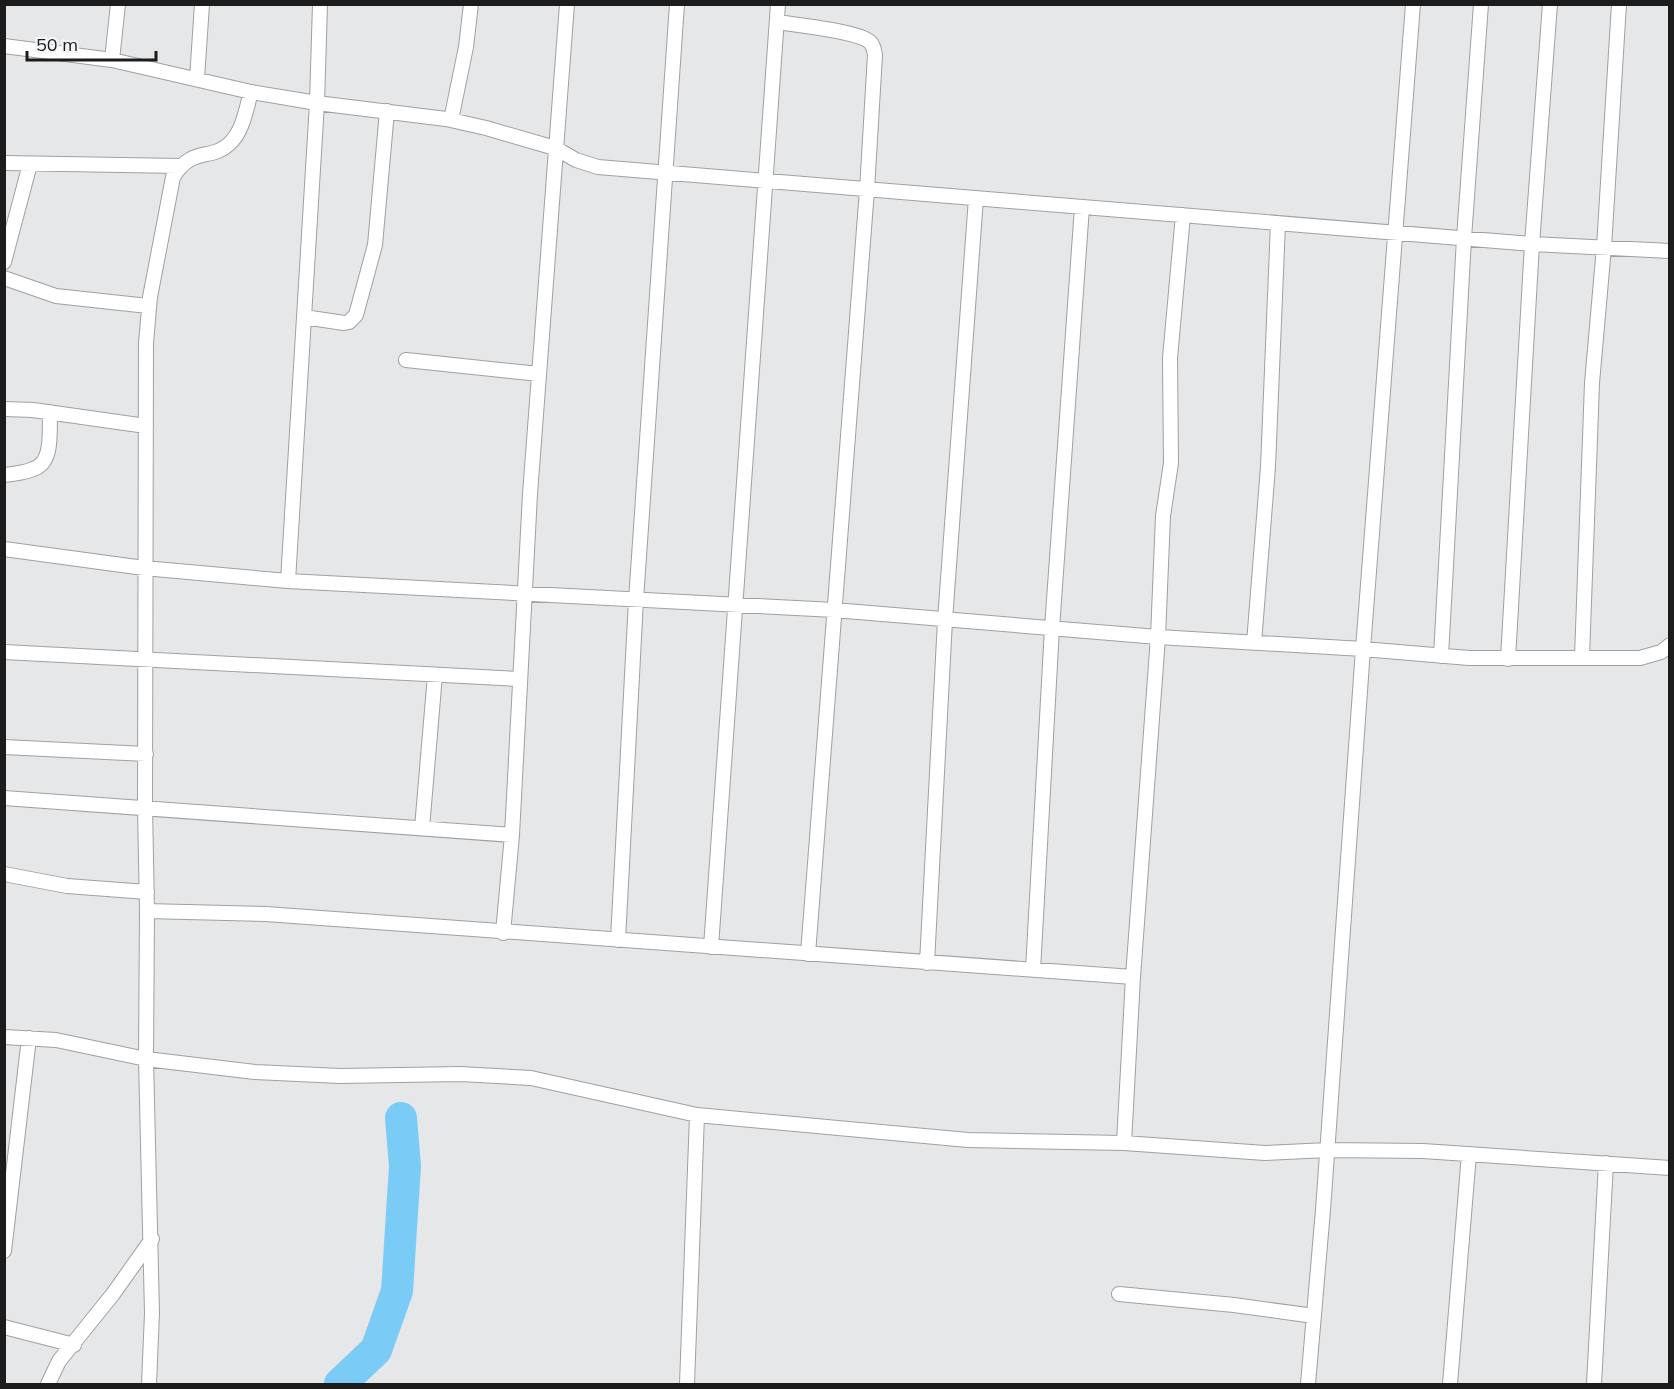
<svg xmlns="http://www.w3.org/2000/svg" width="1674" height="1389" font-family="Mulish,sans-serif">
  <rect width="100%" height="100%" fill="#e6e7e9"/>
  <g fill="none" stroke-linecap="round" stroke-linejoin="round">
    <!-- river -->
    <path stroke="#7accf7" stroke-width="32" d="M340 1384 376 1350 397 1291 405 1166 401 1118"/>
    <!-- minor casing -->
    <g stroke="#9fa0a2" stroke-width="16">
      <path id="minor" d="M777 22C796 25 858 31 870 42 874 46 874 50 875 55L867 190 808 954
        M4 46 112 60 251 92 317 103 446 119 486 128 555 148 576 160 598 167 1532 244 1670 251
        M112 60 118 4
        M197 79 202 4
        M451 120 466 47 471 4
        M4 163 180 166
        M4 262 30 164
        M4 278 56 296 148 306
        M304 317 344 323 349 322 356 315 375 245 387 111
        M406 360 539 374
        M4 409 33 410 146 426
        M4 475C14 474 24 473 33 469 54 463 49 430 50 412
        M4 549 144 568 288 581 834 610 1158 637 1363 649 1469 658H1640L1661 652 1670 645
        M288 581 317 103 320 4
        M1254 643 1268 467 1278 223
        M4 652 519 679
        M1441 656 1464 238 1481 4
        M1582 657 1592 383 1604 247 1619 4
        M1508 659 1532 244 1550 4
        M4 747 146 754
        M4 798 512 835
        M422 828 435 675
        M4 874 67 886 147 892
        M147 911 266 914 1133 977
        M503 933 512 835 530 494 567 4
        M618 940 636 600 677 4
        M711 947 778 4
        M927 963 945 620 976 198
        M1033 970 1052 628 1082 207
        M4 1037 56 1040 146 1059 255 1072 340 1076 460 1074 531 1078 697 1115
        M1124 1143 1133 977 1158 637 1163 516 1171 463 1170 358 1183 215
        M4 1251 29 1038
        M1119 1294 1234 1305 1314 1316
        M4 1327 74 1345
        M48 1384 59 1361 113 1294 152 1239
        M149 1384 152 1313 146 1059 147 911 145 807 146 343 150 297 173 177C192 146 211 161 229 144 243 132 246 109 251 92
        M687 1384 697 1115 968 1140 1124 1143 1265 1153 1328 1150 1423 1151 1670 1168
        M1308 1384 1323 1210 1363 649 1413 4
        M1450 1384 1469 1154
        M1594 1384 1606 1163"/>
    </g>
    <!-- minor -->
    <use href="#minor" stroke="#fff" stroke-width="14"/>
  </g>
  <!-- border -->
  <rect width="1674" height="1389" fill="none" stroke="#1c1c1d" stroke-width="12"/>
  <!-- scale -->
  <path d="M27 51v9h129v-9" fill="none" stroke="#1c1c1d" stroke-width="3"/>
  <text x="36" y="51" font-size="18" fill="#1c1c1d" stroke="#f3f4f6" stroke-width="4.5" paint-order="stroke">50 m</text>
</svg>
